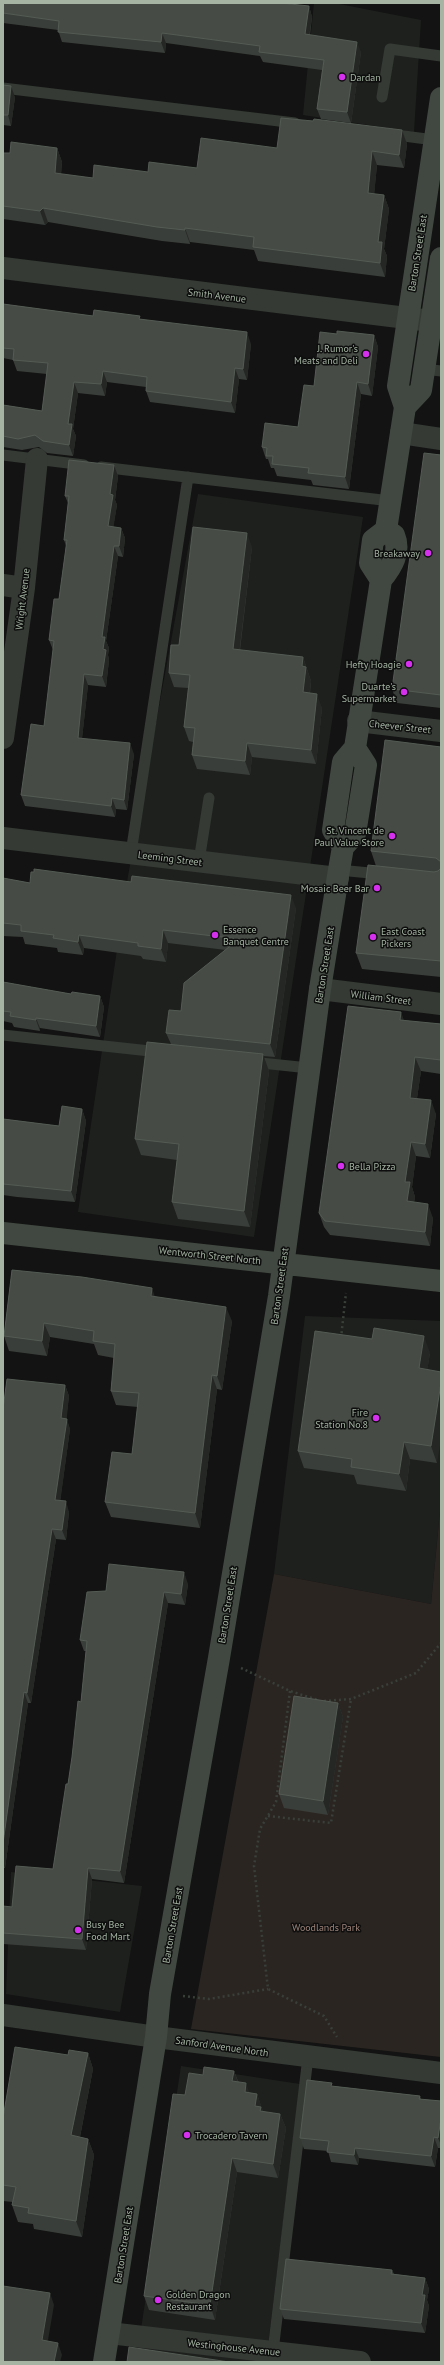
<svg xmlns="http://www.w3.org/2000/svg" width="444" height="2365" font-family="'PT Sans',sans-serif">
  <rect width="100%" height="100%" fill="#121312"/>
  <!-- built -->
  <path fill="#1e201e" d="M314 3H334L421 20 414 132 303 115Z
    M198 494 363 517 254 1237 78 1212 128 876Z
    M305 1316 441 1321V1501L431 1604 274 1574Z
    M11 1872 142 1886 120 2012 6 1994Z
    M181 2066 300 2084 266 2362H136Z"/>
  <!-- green -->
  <path fill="#2b2522" d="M441 1501V2057L191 2029 274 1574 431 1604Z"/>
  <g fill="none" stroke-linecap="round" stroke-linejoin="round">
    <!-- path -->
    <path stroke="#393f39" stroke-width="2.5" stroke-dasharray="2 3" stroke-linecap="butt" d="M341 1338 346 1293
      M241 1668 290 1691 318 1700
      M290 1691 276 1802 260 1829 254 1866 268 1989 324 2016 337 2037
      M324 1701 351 1699 416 1673 441 1643
      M268 1816 331 1823 351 1699
      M183 1996 209 1999 268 1989"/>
    <!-- service -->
    <path stroke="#353a35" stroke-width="11" d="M3 88 295 123
      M382 97 390 49 441 56
      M389 134 434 140
      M424 369 441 371
      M3 455 84 465
      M101 467 391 501
      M131 853 188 477
      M199 861 209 798
      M339 870 380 874
      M3 1035 159 1052
      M252 1062 309 1068
      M273 2351 308 2057"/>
    <!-- minor -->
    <path stroke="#353a35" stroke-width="22" d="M3 268 431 321
      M401 433 441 439
      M3 585 24 588
      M358 721 441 731
      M3 738 24 588 37 459
      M3 838 338 878
      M320 989 441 1004
      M156 2037 441 2073
      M109 2333 360 2362"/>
    <!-- tertiary -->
    <path stroke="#353a35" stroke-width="22" d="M3 2015 156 2037"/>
    <!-- secondary -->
    <path stroke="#414841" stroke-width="22" d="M405 407 421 390 441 258
      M381 580 370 563 373 540 386 530 405 407 398 386 441 98
      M343 847 333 830 343 762 355 748 381 580C392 567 401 552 394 535L386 530
      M3 1233 441 1281
      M104 2362 156 2037 160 1994 219 1658 279 1296 320 989 339 870 343 847 355 834 366 765 355 748"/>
  </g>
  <!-- wall -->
  <path fill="#3a3e3a" d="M3 3 309 6 312 17 310 35 361 52 351 123 321 119 317 109 322 70 263 62 260 56 166 43 165 53 62 42 58 30 3 23Z
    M3 85 15 97 11 126 3 125Z
    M313 121 402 130 407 144 404 168 377 165 374 194 384 195 389 209 384 249 387 256 385 277 258 261 254 250 190 242V244L162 241 48 222 45 225 3 219V153H10L57 148 62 162 61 174 93 178 148 172 197 168 277 148Z
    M3 304 93 316 141 319 251 344 247 380 239 379 235 413 150 402 146 391V387L107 382 105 396 78 393 73 429 76 436 73 456 47 453 39 447 22 450 3 447V405L42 411 47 374 17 371 13 360 3 358Z
    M337 334 374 335 378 347 372 396 361 394 349 489 313 485 311 480 277 476 274 468H271L268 459H266L262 447 298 427 314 386Z
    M441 455V708L397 703 392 689Z
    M114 465 118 476 115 500 117 505 113 527 121 528 125 538 123 557 118 556 106 641 109 648 108 655 109 660 106 687 88 685 82 738 134 754 127 810 116 809 115 817 25 806 21 795 44 726 53 650 49 640 59 599 66 546 64 540 68 503 65 496Z
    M252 547 240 650 303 657 311 681 310 693 322 708 316 764 252 757 250 775 197 769 192 755 193 742 189 741 184 727 188 688 174 687 169 673 179 645Z
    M441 747V977L362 969 356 953 376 866 371 851Z
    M3 878 30 883 296 908 275 1057 263 1056 269 1071 250 1227 178 1219 172 1202 177 1160 141 1155 135 1139 171 1044 166 1033 181 1011 226 950 168 943 166 962 143 959 141 956 84 948 83 955 58 952 57 948 25 944 23 937 3 936Z
    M3 982 71 994 100 996 104 1007 100 1037 40 1028V1031L14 1027 12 1023 3 1021Z
    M404 1021 441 1024V1074L421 1071 417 1098 436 1114 430 1158 416 1156 412 1187 415 1197 414 1202 433 1218 430 1246 330 1235 324 1227 319 1213Z
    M82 1109 86 1121 75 1202 17 1197 3 1195V1119L59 1126Z
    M12 1270 155 1297 232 1321 222 1390 217 1389 200 1528 111 1517 105 1502 132 1454 138 1407 116 1405 111 1391 114 1358 98 1355 94 1344 50 1337 47 1356 9 1351 4 1336Z
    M430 1353 427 1370 437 1463 410 1459 406 1491 357 1484 354 1475 304 1468 298 1451Z
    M65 1385 69 1396 66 1419 70 1429 60 1501 69 1512 66 1540 56 1539 31 1703H28L5 1868H3V1409Z
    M188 1584 185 1605 168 1603 124 1883 92 1879 86 1950 3 1944V1906L12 1907 53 1869 68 1784 81 1702 86 1651H84L80 1640 106 1591Z
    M338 1703 343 1717 328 1815 284 1808 279 1794Z
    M88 2053 93 2069 80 2137 88 2139 94 2155 82 2237 34 2229 33 2224 18 2222 12 2205 13 2202 3 2201V2118L68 2055Z
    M234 2071 238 2081 250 2093 257 2094 263 2112 280 2114 286 2128 278 2178 237 2172 215 2320 149 2310 144 2296 203 2075Z
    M333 2086 420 2096 421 2099 441 2101V2148H438L435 2167 359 2158 358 2165 331 2162 328 2151 304 2149 300 2138Z
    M392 2270 394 2274 425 2278 429 2289 427 2300 429 2306 425 2333 284 2319 280 2309Z"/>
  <!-- shaded-wall -->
  <path fill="#252725" d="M309 6 312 17 308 44 305 34Z
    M162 33 166 43 165 53 161 42Z
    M357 42 361 52 351 123 347 112Z
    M11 86 15 97 11 126 8 115Z
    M402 130 407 144 404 168 399 155Z
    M57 148 62 162 60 187 55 173Z
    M372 151 377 165 373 207 368 193Z
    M384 195 389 209 384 249 387 256 385 277 380 263 378 242Z
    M43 208 48 222 45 225 40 211Z
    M185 228 190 242V244L185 230Z
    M247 332 251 344 247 380 243 369Z
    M374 335 378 347 372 396 368 384Z
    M235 368 239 379 235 413 231 402Z
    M103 371 107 382 105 396 101 384Z
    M74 382 78 393 73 429 76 436 73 456 69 445 68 424Z
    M357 382 361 394 349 489 345 477Z
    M114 465 118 476 115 500 117 505 112 537 108 526 110 494Z
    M121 528 125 538 123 557 119 546Z
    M247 533 252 547 238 663 233 649Z
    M114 546 118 556 106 641 109 648 108 655 109 660 106 687 102 676 103 649 102 637Z
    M303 657 311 681 308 706 303 692 302 666Z
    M84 674 88 685 81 748 78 738Z
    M317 694 322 708 316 764 311 750Z
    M130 743 134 754 127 810 124 800Z
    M247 743 252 757 250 775 245 761Z
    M112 798 116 809 115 817 111 806Z
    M291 895 296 908 275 1057 270 1044Z
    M163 930 168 943 166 962 161 949Z
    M79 935 84 948 83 955 78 942Z
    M100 996 104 1007 100 1037 96 1026Z
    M401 1012 406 1026 400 1020Z
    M36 1018 40 1028V1031L36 1020Z
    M263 1054 269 1071 250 1227 244 1211Z
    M415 1057 421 1071 415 1112 410 1098Z
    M431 1100 436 1114 430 1158 425 1144Z
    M82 1109 86 1121 75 1202 71 1191Z
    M411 1142 416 1156 412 1187 415 1197 412 1216 407 1201 405 1182Z
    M428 1204 433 1218 430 1246 425 1232Z
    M152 1288 157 1303 151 1296Z
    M226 1307 232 1321 222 1390 217 1376Z
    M44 1323 50 1337 47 1356 42 1341Z
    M424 1336 430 1353 425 1385 419 1368Z
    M212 1375 217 1389 200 1528 195 1513Z
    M441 1383V1440L437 1463 431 1446Z
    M65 1385 69 1396 66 1426 67 1419 70 1429 59 1511 55 1500 61 1418Z
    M404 1442 410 1459 406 1491 399 1474Z
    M66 1501 69 1512 66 1540 62 1530Z
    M52 1529 56 1539 31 1703 27 1693Z
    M184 1572 188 1584 185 1605 181 1594Z
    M164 1592 168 1603 124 1883 120 1871Z
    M24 1692 28 1703 5 1868 3 1864V1843Z
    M338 1703 343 1717 328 1815 323 1801Z
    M88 1868 92 1879 86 1950 82 1939Z
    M88 2053 93 2069 77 2152 71 2135Z
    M234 2071 239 2085 232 2081Z
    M246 2083 251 2097 245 2092Z
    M257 2094 262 2108 266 2121 255 2106Z
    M280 2114 286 2128 278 2178 273 2164Z
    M441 2118V2145L438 2138Z
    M434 2137 438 2148 435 2167 431 2156Z
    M88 2139 94 2155 82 2237 76 2221Z
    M355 2148 359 2158 358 2165 354 2155Z
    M232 2158 237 2172 215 2320 210 2305Z
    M425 2278 429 2289 427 2300 429 2306 425 2333 421 2323 422 2295Z
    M50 2293 54 2305 46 2352 42 2340Z
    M58 2343 62 2355 60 2362H54Z"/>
  <!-- building -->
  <path fill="#464b45" stroke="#545b54" d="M3 3H281L309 6 305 34 357 42 347 112 317 109 324 60 259 52 260 46 162 33 161 42 58 32 59 21 3 13Z
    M3 85 11 86 8 115H3Z
    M281 118 313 121 314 119 402 130 399 155 372 151 368 193 384 195 378 242H382L380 263 253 247 254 237 185 228V230L157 227 43 208 40 211 3 206V153H10L11 142 57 148 55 173 93 178 94 165 148 172 149 162 197 168 201 138 277 148Z
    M3 304 93 316 94 310 140 316 139 319 247 332 243 369 235 368 231 402 146 391 147 377 103 371 101 384 74 382 68 424H72L69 445 43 441 35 435 18 439 3 436V405L42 411 48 363 13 360 14 349 3 348Z
    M337 331 374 335 368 384 357 382 345 477 308 473 309 468 272 464 273 456H266L267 448 262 447 265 423 298 427 304 385 314 386 320 332 337 334Z
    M424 453 441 455V695L392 689Z
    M69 460 114 465 110 494 113 495 108 526 121 528 119 546H114L102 637H105L103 649 106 650 102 676 84 674 78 738 130 743 124 800 112 798 111 806 21 795 31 724 44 726 54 641 49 640 54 599H59L67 540H64L69 496H65Z
    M193 527 247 533 233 649 303 657 302 666 306 667 303 692 317 694 311 750 247 743 245 761 192 755 195 728 184 727 190 675 169 673 171 645H179Z
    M385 740 441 747V862L436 858 371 851Z
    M368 865 434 872 438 871 441 868V961L356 953Z
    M34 869 131 882 132 876 291 895 270 1044 166 1033 169 1010 181 1011 184 983 239 939 163 930 161 949 138 946V943L79 935 78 942 53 938 54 935 21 931V925L3 923V878L30 883 31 872H34Z
    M3 982 71 994 72 992 100 996 96 1026 36 1018V1020L10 1016 11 1012 3 1011Z
    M348 1006 401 1012 400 1020 441 1024V1060L415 1057 410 1098 431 1100 425 1144 411 1142 405 1182H410L407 1201 428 1204 425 1232 325 1221 319 1213Z
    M147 1042 263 1054 244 1211 172 1202 179 1144 135 1139Z
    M62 1106 82 1109 71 1191 13 1185 3 1184V1119L59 1126Z
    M12 1270 82 1277 152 1288 151 1296 226 1307 217 1376 212 1375 195 1513 105 1502 112 1452 132 1454 139 1393 111 1391 115 1344 93 1341 94 1331 44 1323 42 1341 4 1336Z
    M374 1328 424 1336 419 1368 441 1372V1383L431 1446 404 1442 399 1474 351 1467 352 1459 298 1451 315 1331 372 1339Z
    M7 1379 65 1385 61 1418 67 1419 55 1500 66 1501 62 1530 52 1529 27 1693 24 1692 3 1843V1409Z
    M109 1564 184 1572 181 1594 164 1592 120 1871 88 1868 82 1939 3 1933V1906L12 1907 16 1866 53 1869 66 1784H68L72 1757 78 1701 81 1702 87 1641 80 1640 87 1592 106 1591Z
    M294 1696 338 1703 323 1801 279 1794Z
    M15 2047 68 2055 69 2050 88 2053 71 2135 88 2139 76 2221 28 2213 29 2208 12 2205 16 2187 3 2185V2118Z
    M204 2067 234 2071 232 2081 246 2083 245 2092 257 2094 255 2106 261 2107 260 2111 280 2114 273 2164 232 2158 210 2305 144 2296 173 2094 185 2095 189 2073 203 2075Z
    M307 2080 332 2083 331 2086 420 2096 419 2099 441 2101V2118L438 2138 434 2137 431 2156 355 2148 354 2155 327 2152 329 2141 300 2138Z
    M286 2259 392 2270 391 2274 425 2278 422 2295H425L421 2323 280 2309Z
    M3 2286 50 2293 42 2340 58 2343 54 2362H3Z
    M129 2347 229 2362H127Z"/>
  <!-- markers -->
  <g fill="#d430ed" stroke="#0d0e0d" stroke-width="1.5">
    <circle cx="342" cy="77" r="4"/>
    <circle cx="366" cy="354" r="4"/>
    <circle cx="428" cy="553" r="4"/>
    <circle cx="409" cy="664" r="4"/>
    <circle cx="404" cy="692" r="4"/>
    <circle cx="392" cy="836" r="4"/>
    <circle cx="377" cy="888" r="4"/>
    <circle cx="215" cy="935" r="4"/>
    <circle cx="373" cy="937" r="4"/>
    <circle cx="341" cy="1166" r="4"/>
    <circle cx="376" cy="1418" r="4"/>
    <circle cx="78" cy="1930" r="4"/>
    <circle cx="187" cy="2135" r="4"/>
    <circle cx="158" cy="2300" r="4"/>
  </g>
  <g text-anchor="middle" stroke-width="3" stroke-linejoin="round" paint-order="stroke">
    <!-- poi labels -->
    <g font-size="10" fill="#a5b4a3" stroke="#0d0e0d" text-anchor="start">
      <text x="350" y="81">Dardan</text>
      <text x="358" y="352" text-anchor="end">J. Rumor's<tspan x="358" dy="12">Meats and Deli</tspan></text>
      <text x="420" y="557" text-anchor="end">Breakaway</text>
      <text x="401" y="668" text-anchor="end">Hefty Hoagie</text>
      <text x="396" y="690" text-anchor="end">Duarte's<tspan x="396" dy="12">Supermarket</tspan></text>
      <text x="384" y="834" text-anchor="end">St. Vincent de<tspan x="384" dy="12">Paul Value Store</tspan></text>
      <text x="369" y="892" text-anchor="end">Mosaic Beer Bar</text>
      <text x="223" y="933">Essence<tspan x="223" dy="12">Banquet Centre</tspan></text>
      <text x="381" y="935">East Coast<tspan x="381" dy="12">Pickers</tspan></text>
      <text x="349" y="1170">Bella Pizza</text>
      <text x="368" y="1416" text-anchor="end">Fire<tspan x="368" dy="12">Station No.8</tspan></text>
      <text x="86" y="1928">Busy Bee<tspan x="86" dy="12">Food Mart</tspan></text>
      <text x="195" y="2139">Trocadero Tavern</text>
      <text x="166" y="2298">Golden Dragon<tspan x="166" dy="12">Restaurant</tspan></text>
    </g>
    <!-- street labels -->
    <g font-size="10" fill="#a5b4a3" stroke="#0d0e0d">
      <text transform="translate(417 253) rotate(-81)" y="4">Barton Street East</text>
      <text transform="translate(217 295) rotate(7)" y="4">Smith Avenue</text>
      <text transform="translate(22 599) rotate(-83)" y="4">Wright Avenue</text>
      <text transform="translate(400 726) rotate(6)" y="4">Cheever Street</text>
      <text transform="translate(170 858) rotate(7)" y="4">Leeming Street</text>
      <text transform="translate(324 965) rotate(-81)" y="4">Barton Street East</text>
      <text transform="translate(381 997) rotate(7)" y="4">William Street</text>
      <text transform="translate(210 1255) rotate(6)" y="4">Wentworth Street North</text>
      <text transform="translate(279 1286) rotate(-82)" y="4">Barton Street East</text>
      <text transform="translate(227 1605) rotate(-81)" y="4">Barton Street East</text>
      <text transform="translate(172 1925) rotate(-80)" y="4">Barton Street East</text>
      <text transform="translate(222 2046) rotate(8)" y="4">Sanford Avenue North</text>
      <text transform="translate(123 2245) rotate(-81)" y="4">Barton Street East</text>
      <text transform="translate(234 2347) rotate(6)" y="4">Westinghouse Avenue</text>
    </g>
    <!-- park labels -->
    <g font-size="10" fill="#9e847b" stroke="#0d0e0d">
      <text x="326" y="1931">Woodlands Park</text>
    </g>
  </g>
  <!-- border -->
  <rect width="444" height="2365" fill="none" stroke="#a5b4a3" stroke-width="8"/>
</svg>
